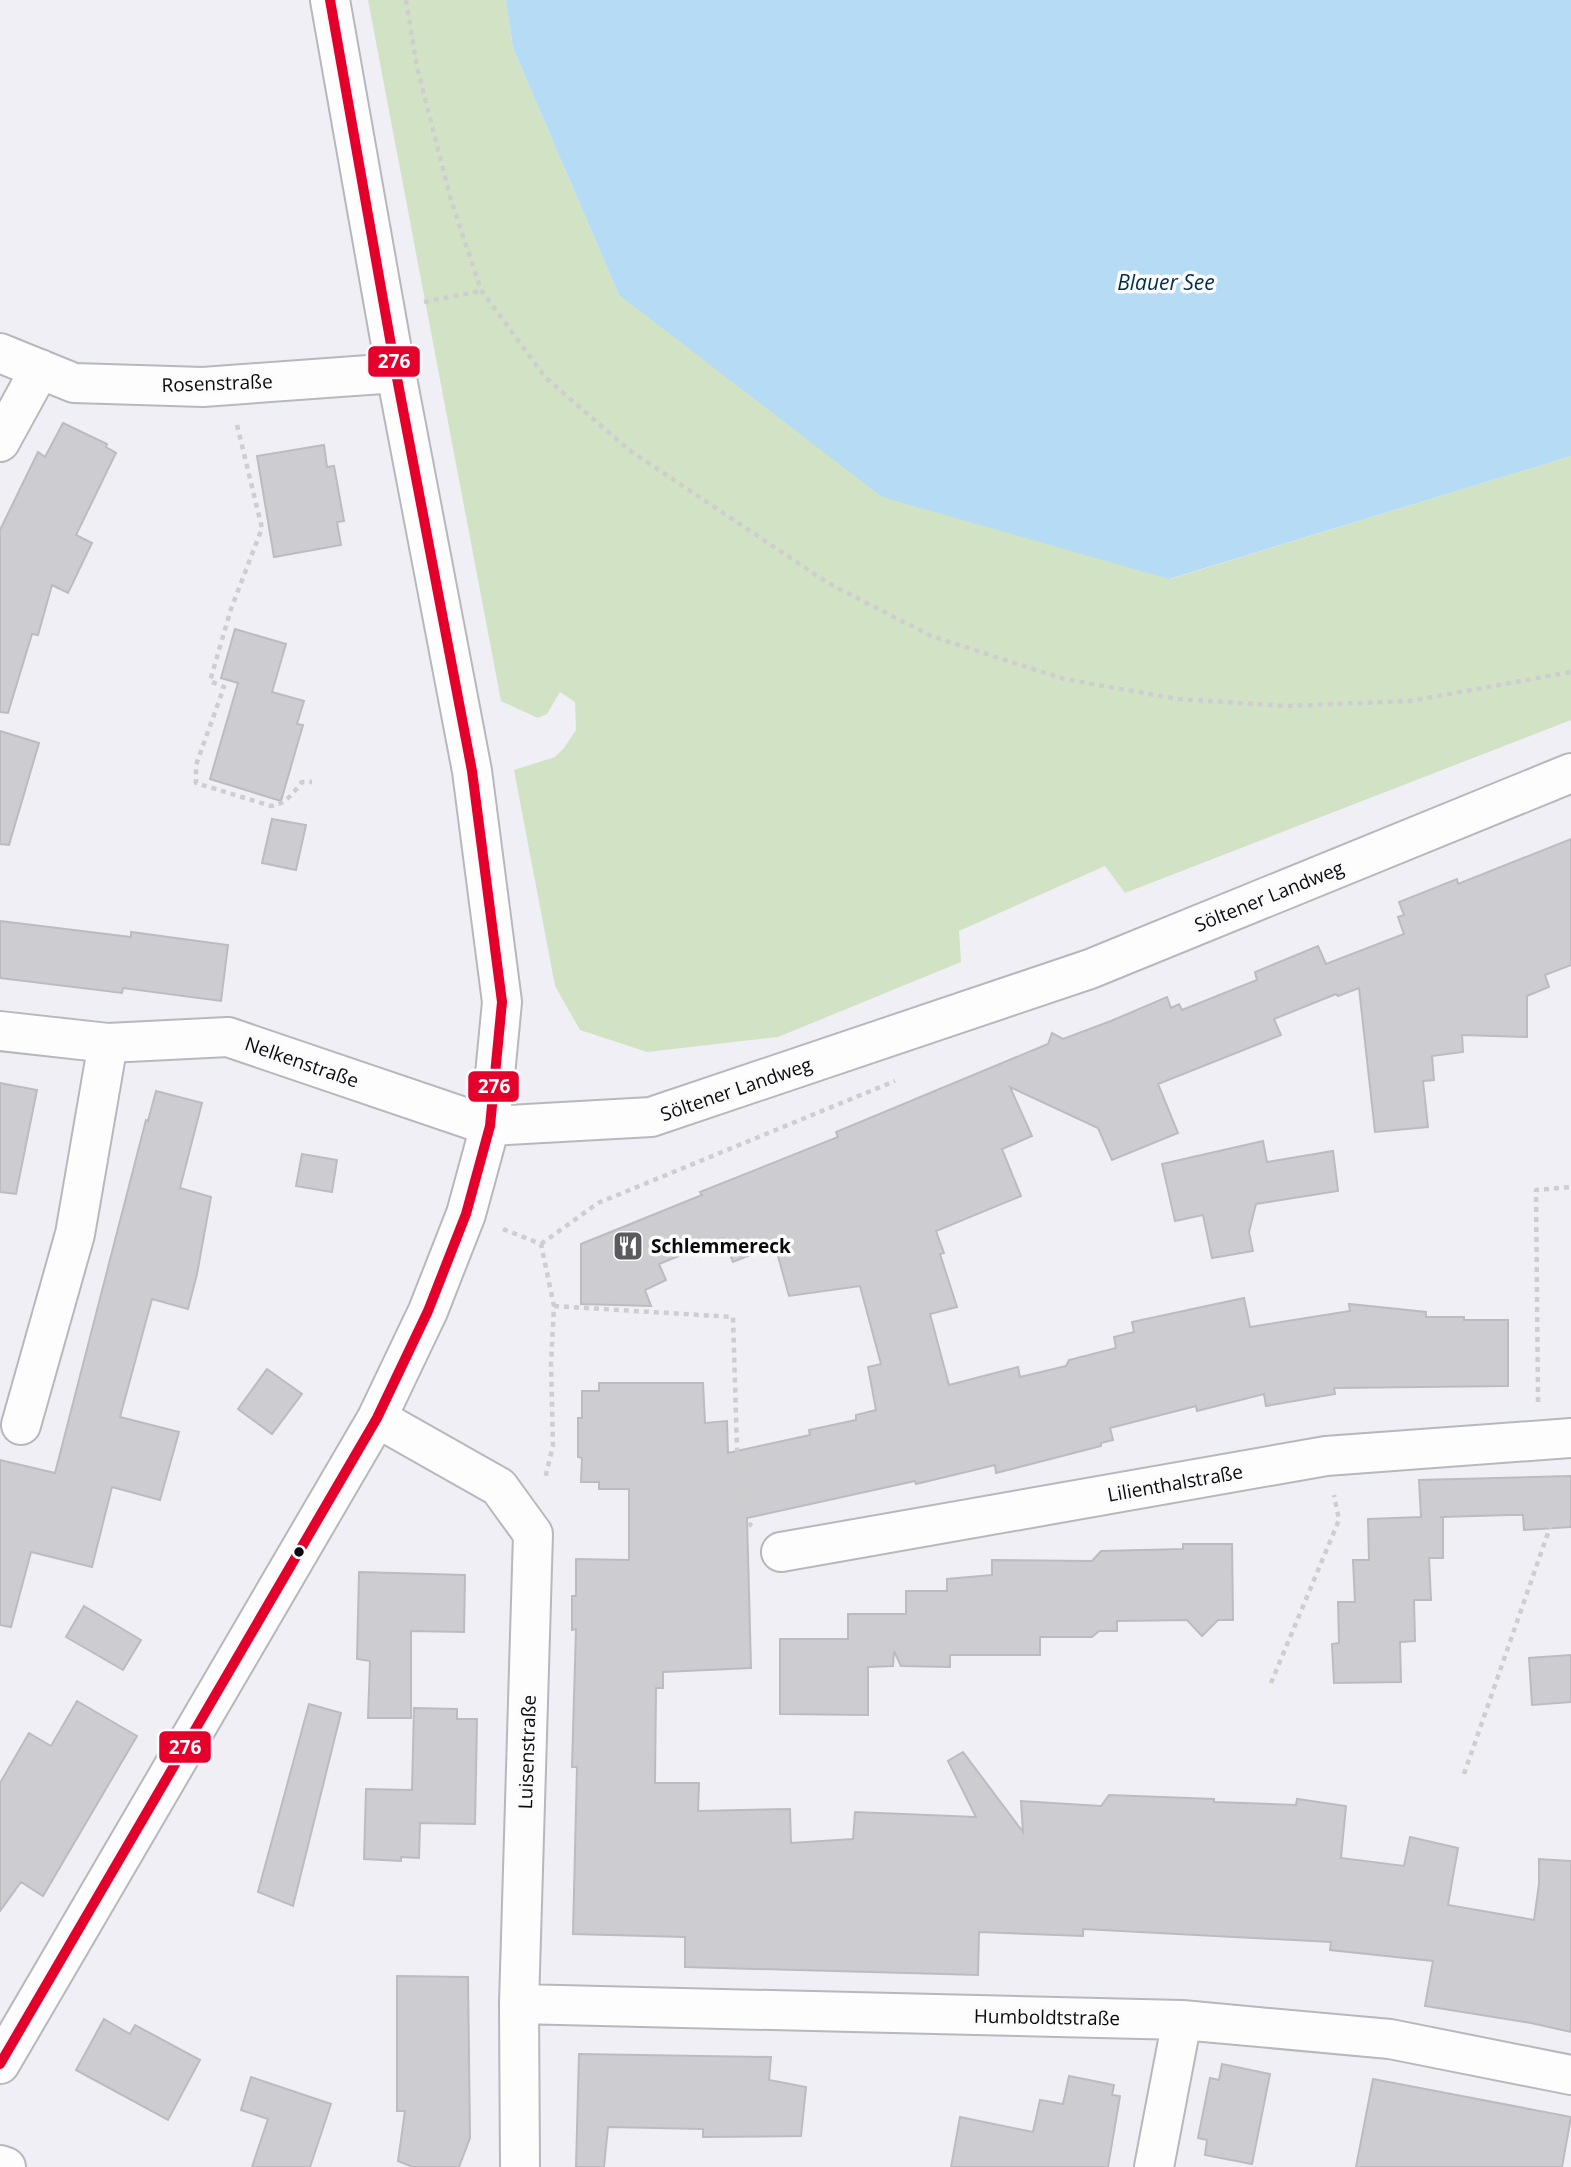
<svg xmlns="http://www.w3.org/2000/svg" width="1571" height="2167" font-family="'Open Sans',sans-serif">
  <rect width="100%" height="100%" fill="#efeff5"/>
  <!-- green -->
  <path fill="#d2e3c5" d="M368 0H506L513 48 619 295 1170 579 1571 456V720L1125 893 1105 866 959 931 961 962 778 1037 647 1052 580 1030 555 986 514 770 555 757 564 748 576 730 575 702 560 692 547 714 538 718 501 701Z"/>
  <!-- water -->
  <path fill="#b6dbf4" d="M506 0H1571V456L1169 579 882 497 619 295 513 48Z"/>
  <!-- building -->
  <path fill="#cdcdd1" stroke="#bbbbc0" stroke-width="2" d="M63 423 107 444 106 447 116 453 76 535 92 543 68 593 52 585 38 635 32 634 8 713 0 712V530L38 452 45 457Z
    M324 445 327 467 334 466 344 521 337 522 341 545 274 557 257 456Z
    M235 629 286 644 272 692 304 701 297 724 303 725 281 801 210 779 238 683 221 678Z
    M0 731 39 743 9 845 0 844Z
    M272 819 306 825 296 870 262 863Z
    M1571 839V965L1545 975 1549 987 1527 996V1037L1462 1035 1463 1052 1432 1056 1434 1080 1423 1081 1428 1127 1375 1132 1359 988 1338 996 1336 994 1274 1019 1281 1035 1158 1084 1178 1133 1112 1160 1098 1128 1010 1087 1032 1136 1002 1149 1021 1196 936 1231 944 1253 940 1254 957 1307 930 1314 949 1385 1018 1367 1020 1377 1066 1366 1069 1360 1116 1348 1114 1337 1134 1332 1132 1322 1244 1298 1250 1327 1350 1311 1349 1304 1426 1312V1317H1464V1320H1508V1386L1334 1388 1335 1394 1266 1406 1264 1394 1197 1411 1196 1406 1110 1428 1113 1440 1101 1443V1446L996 1473 995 1465 916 1484 915 1481 747 1518 751 1668 663 1672V1688H656L655 1783H699L698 1811 790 1809 791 1843 853 1839 855 1812 976 1817 948 1761 963 1752 1023 1832 1021 1801 1101 1806 1109 1795 1214 1799V1802L1296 1805 1297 1799 1346 1806 1341 1858 1404 1866 1410 1837 1458 1848 1448 1905 1534 1920 1539 1884V1859L1571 1861V2032L1531 2023 1425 2006 1433 1961 1330 1950 1331 1942 1083 1929V1936L979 1932 978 1975 685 1967V1937L573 1934 577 1767H572L576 1629 572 1630V1596H576V1559L629 1560V1489H599V1482H581L582 1458 578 1457V1418H582V1391H599V1383H703L705 1423 727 1421 728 1453 810 1435 809 1430 856 1420V1415L876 1410 868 1367 881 1364 860 1286 789 1296 775 1245 733 1262 723 1238 659 1264 666 1280 645 1290 651 1306 581 1304V1244L702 1195 700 1192 838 1137 836 1132 1048 1044 1052 1033 1063 1039 1111 1021 1167 997 1171 1008 1179 1004 1182 1010 1257 980 1255 972 1318 946 1326 964 1404 934 1398 917 1404 915 1399 902 1457 879 1458 884Z
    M0 921 131 937V932L228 945 221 1001 123 988 122 993 0 978Z
    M0 1083 37 1090 16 1194 0 1192Z
    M156 1091 202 1103 180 1188 211 1197 197 1274 188 1309 152 1299 120 1417 179 1432 160 1500 112 1487 92 1567 31 1552 11 1627 0 1625V1460L55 1473 146 1120 148 1121Z
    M1263 1141 1267 1162 1333 1151 1338 1191 1256 1204 1249 1232 1253 1251 1212 1258 1203 1215 1175 1221 1162 1164Z
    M302 1154 337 1160 332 1192 296 1186Z
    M267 1369 302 1394 272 1434 238 1409Z
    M1571 1476V1527L1524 1530 1523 1515H1509L1440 1517H1443V1558H1429L1431 1600H1414L1415 1641 1400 1642 1401 1682 1334 1683 1332 1644 1339 1643 1338 1602H1355L1353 1560H1369L1368 1519 1421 1517 1419 1480Z
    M1183 1544H1232L1233 1620H1218L1202 1636 1187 1620 1117 1621V1631H1099L1092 1637H1040V1655H950V1667L901 1666 894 1651 893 1666 868 1667V1715L780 1714V1639H848V1614H906V1591H947V1579L992 1575V1560L1092 1561 1101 1551 1183 1549Z
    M359 1572 465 1575 464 1632 411 1631V1718H368L370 1661 357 1659Z
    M84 1606 141 1640 123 1670 66 1637Z
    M1571 1655V1702L1532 1705 1529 1658Z
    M77 1701 137 1736 43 1896 21 1882 0 1911V1783L29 1733 51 1746Z
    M309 1704 341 1713 293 1906 258 1892Z
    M414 1708 457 1709V1719H477L475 1824 420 1823 419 1858 401 1857V1861L364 1859 366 1789 412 1790Z
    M397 1976 468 1977 470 2138 459 2167H413L398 2161 405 2111H397Z
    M104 2019 130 2034 135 2025 200 2060 168 2120 76 2070Z
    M579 2054 771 2057 769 2080 806 2087 801 2136 703 2137V2129L608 2127 604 2167H576Z
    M1222 2064 1270 2074 1252 2164 1205 2155 1207 2140 1198 2138 1210 2078 1219 2080Z
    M1069 2076 1114 2085 1112 2095 1120 2096 1108 2167H951L960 2117 1033 2132 1040 2100 1063 2104Z
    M251 2077 331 2104 310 2167H252L268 2119 241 2110Z
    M1373 2079 1571 2117 1562 2167H1356Z"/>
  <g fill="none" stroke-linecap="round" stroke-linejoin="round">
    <!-- minor casing -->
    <g stroke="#b7b8bc" stroke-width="42">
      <path id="minor" d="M0 353 74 383 203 387 396 373
        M0 442 40 369
        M0 1031 108 1043 228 1037 490 1126 651 1117 1090 969 1571 773
        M377 1418 499 1487 533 1534 519 2004 520 2167
        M21 1425 75 1234 108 1043
        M781 1552 1326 1456 1571 1438
        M519 2004 1182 2020 1390 2039 1571 2075
        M0 2064 377 1418 428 1311 466 1214 490 1126 502 1002 472 771 396 373 330 0
        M0 2165 6 2167
        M1154 2167 1182 2020"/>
    </g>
    <!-- path -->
    <path stroke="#ceced0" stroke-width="4.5" stroke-dasharray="5 5" stroke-linecap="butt" d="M406 0 417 67 451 200 481 290 545 377 629 450 828 583 931 636 1064 679 1178 699 1287 706 1410 701 1571 672
      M424 302 481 291
      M237 425 262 528 231 609 210 681 224 687 196 765V783L271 806C286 804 293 793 302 782H312
      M503 1229 541 1244 554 1306 551 1364 553 1445 545 1479
      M541 1244 598 1203 895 1081
      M554 1306 733 1317 739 1515 752 1526
      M1538 1402 1536 1190 1571 1187
      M1271 1683 1339 1520 1334 1495
      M1464 1774 1557 1507 1555 1480"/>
    <!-- minor -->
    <use href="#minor" stroke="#fdfdfe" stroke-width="38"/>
    <!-- bus-1 casing -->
    <g stroke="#fbfbfd" stroke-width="16">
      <path id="bus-1" d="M0 2064 377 1418 428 1311 466 1214 490 1126 502 1002 472 771 396 373 330 0"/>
    </g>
    <!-- bus-1 -->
    <use href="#bus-1" stroke="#e4002b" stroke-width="10"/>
  </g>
  <!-- icons -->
  <defs>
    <g id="restaurant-square" transform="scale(1.575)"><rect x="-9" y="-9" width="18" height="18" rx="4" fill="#5b5b5f" stroke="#fbfbfd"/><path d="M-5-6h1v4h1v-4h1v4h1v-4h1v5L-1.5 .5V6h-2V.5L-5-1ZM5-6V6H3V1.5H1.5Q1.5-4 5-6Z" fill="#fff"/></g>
  </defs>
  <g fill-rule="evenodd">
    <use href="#restaurant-square" x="628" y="1246"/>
  </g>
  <!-- markers -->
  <circle fill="#0b0b0e" stroke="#fbfbfd" stroke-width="2.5" cx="299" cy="1552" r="6"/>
  <g text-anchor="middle" stroke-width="7" stroke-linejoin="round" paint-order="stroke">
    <!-- street labels -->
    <g font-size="19" fill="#0b0b0e" stroke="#fbfbfd">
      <text transform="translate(217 383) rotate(-2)" y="7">Rosenstraße</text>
      <text transform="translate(1269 896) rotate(-22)" y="7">Söltener Landweg</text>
      <text transform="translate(302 1062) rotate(19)" y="7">Nelkenstraße</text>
      <text transform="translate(736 1089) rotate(-19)" y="7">Söltener Landweg</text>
      <text transform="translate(1175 1483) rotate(-10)" y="7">Lilienthalstraße</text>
      <text transform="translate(527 1752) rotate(-88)" y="7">Luisenstraße</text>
      <text transform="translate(1047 2017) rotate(1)" y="7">Humboldtstraße</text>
    </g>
    <!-- poi labels -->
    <g font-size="19" font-weight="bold" fill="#0b0b0e" stroke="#fbfbfd" text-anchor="start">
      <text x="651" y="1253">Schlemmereck</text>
    </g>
    <!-- water labels -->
    <g font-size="21" font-style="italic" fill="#022e44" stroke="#fbfbfd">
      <text x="1166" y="290">Blauer See</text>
    </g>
  </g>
  <g stroke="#fbfbfd" stroke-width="2.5">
    <rect x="367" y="345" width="54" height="33" rx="7" fill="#e4002b"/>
    <rect x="467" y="1070" width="53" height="33" rx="7" fill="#e4002b"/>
    <rect x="158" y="1730" width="54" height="34" rx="7" fill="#e4002b"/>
  </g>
  <g font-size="19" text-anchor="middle" font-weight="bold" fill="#fff">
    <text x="394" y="368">276</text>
    <text x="494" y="1093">276</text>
    <text x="185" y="1754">276</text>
  </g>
</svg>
